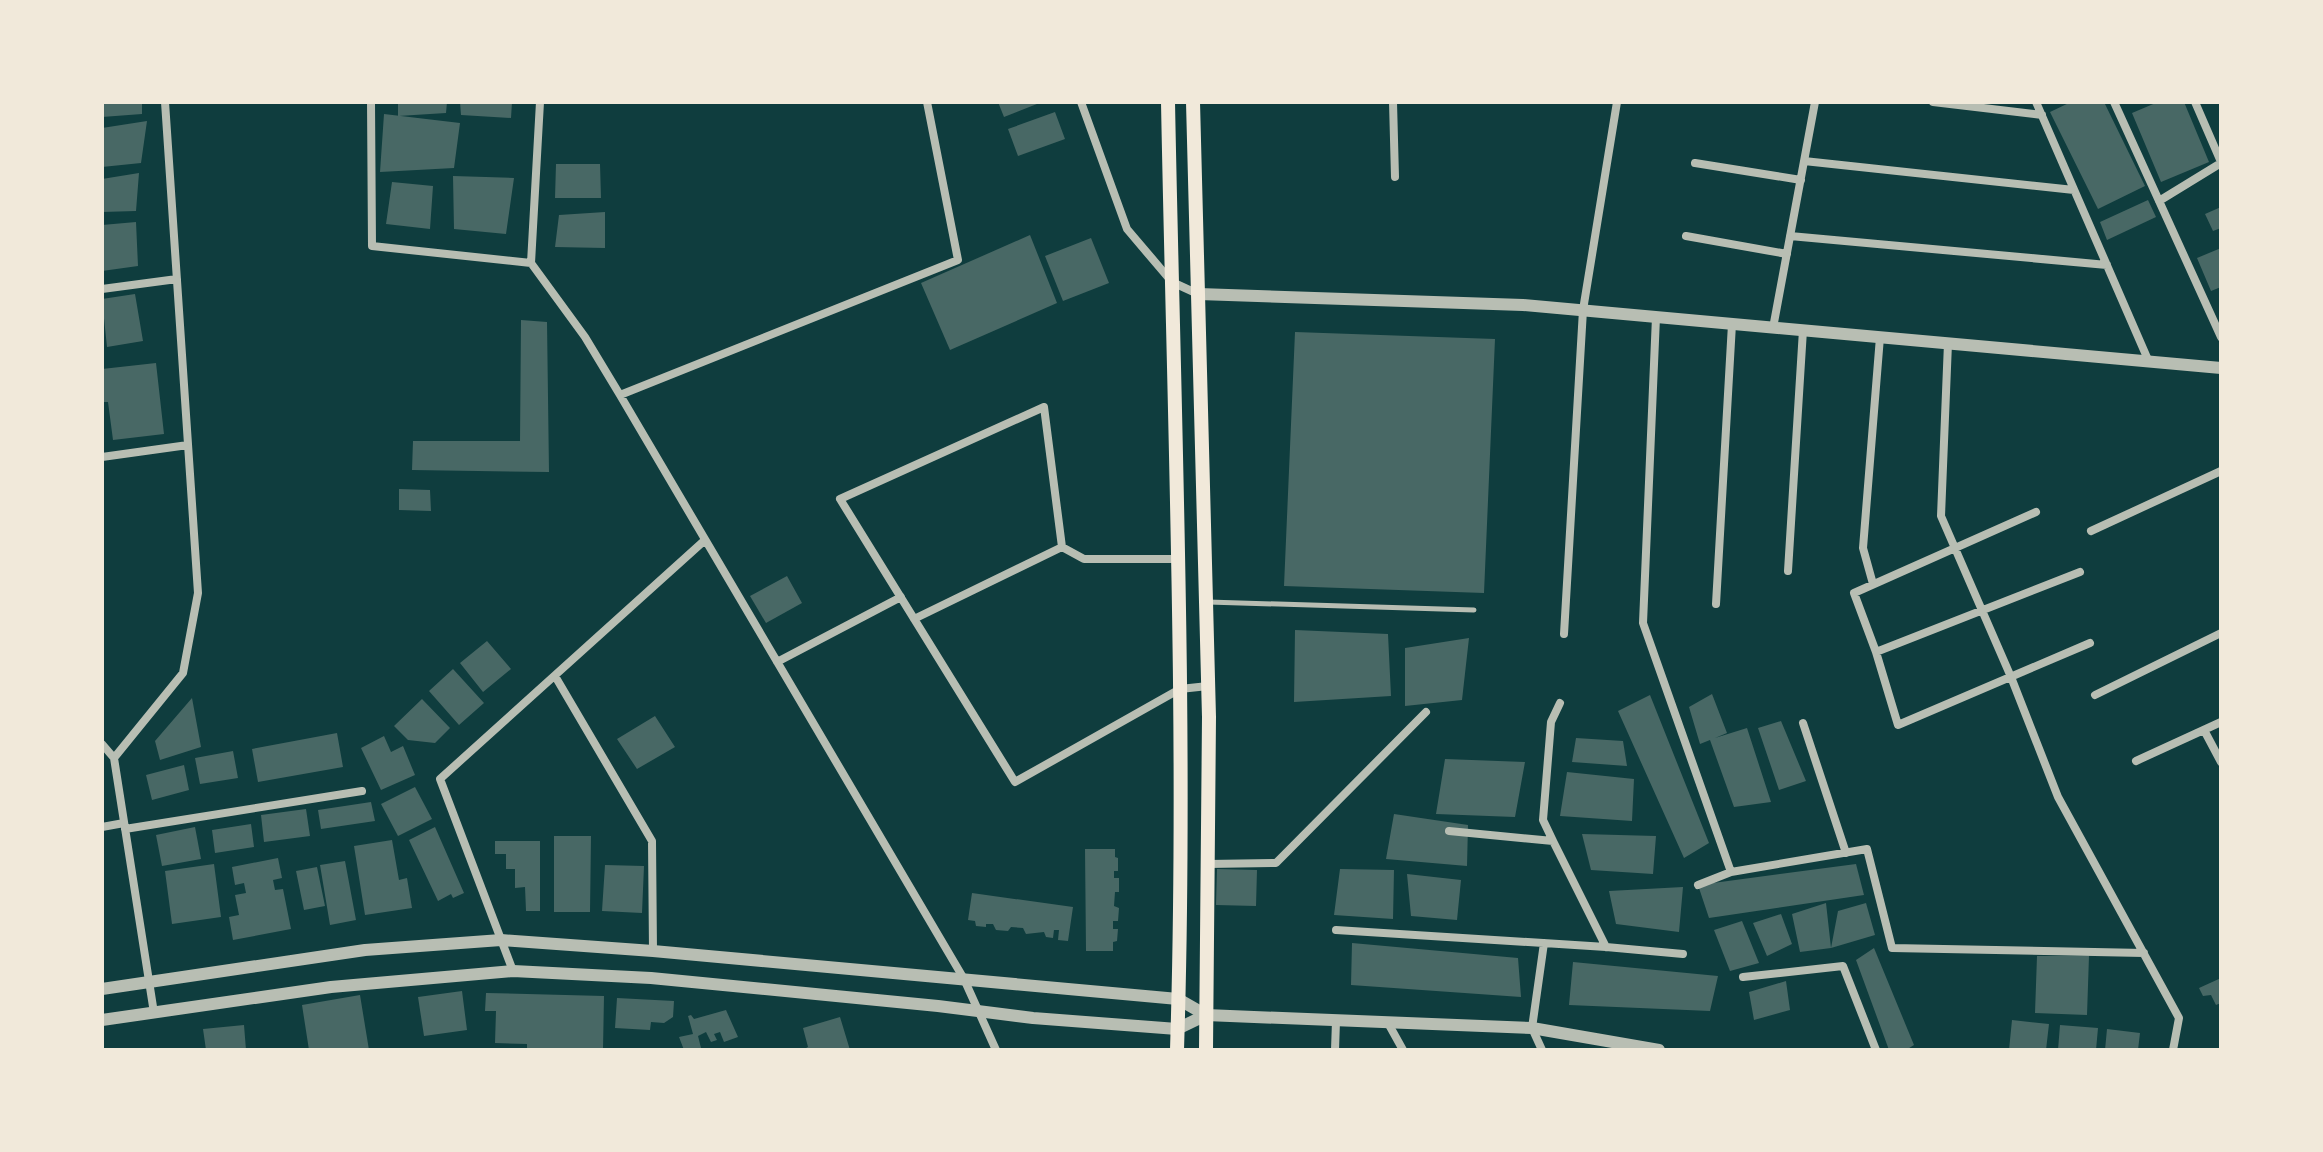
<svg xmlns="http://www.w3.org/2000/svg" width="2323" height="1152" font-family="Arial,sans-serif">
  <rect width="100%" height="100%" fill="#0f3d3e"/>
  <!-- building -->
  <path fill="#486865" d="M102 102H142V114L102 117Z
    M398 102H447L446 113 398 116Z
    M460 102H512L511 118 461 115Z
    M998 102H1042L1004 117Z
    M2071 102H2104L2145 186 2098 209 2050 112Z
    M2158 102H2184L2209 162 2161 182 2132 113Z
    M1055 112 1065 139 1018 156 1008 129Z
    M384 114 460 123 454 168 380 172Z
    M147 121 141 163 102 167V128Z
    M556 164H600L601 198H555Z
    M139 173 136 211 102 212V179Z
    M453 176 514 178 506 234 454 229Z
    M392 182 433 186 430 229 386 224Z
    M2148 200 2156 217 2107 240 2100 222Z
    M2221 207V228L2213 231 2205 214Z
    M605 212V248L555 247 559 215Z
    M136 222 138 266 102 271V225Z
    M1030 235 1057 303 950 350 921 283Z
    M1091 238 1109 283 1063 301 1045 256Z
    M2221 248V287L2211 291 2197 258Z
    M135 294 143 341 107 347 102 299Z
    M521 320 547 322 549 472 412 470 413 441H520Z
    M1295 332 1495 339 1484 593 1284 586Z
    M156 363 164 434 113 440 108 402H104L102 369Z
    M399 489 430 490 431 511 399 510Z
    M787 576 802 603 766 623 750 596Z
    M1295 630 1388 634 1391 696 1294 702Z
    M1469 638 1462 700 1405 706V648Z
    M487 641 511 669 483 692 460 663Z
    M453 669 484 703 459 725 429 691Z
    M1712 694 1727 733 1715 738 1747 728 1771 802 1734 807 1710 740 1700 744 1689 707Z
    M1650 695 1709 843 1684 858 1618 711Z
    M192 698 201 747 160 760 155 741Z
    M422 699 450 728 435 743 408 740 394 726Z
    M655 716 675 747 637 769 617 739Z
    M1781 721 1806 781 1779 790 1758 728Z
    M337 733 343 767 258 782 252 749Z
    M384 736 391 752 403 746 415 775 381 790 361 748Z
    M1576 738 1623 741 1627 766 1572 762Z
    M233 751 238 778 200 784 195 758Z
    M1445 759 1525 762 1515 817 1436 814Z
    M184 765 189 790 152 800 146 775Z
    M1567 772 1634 779 1632 821 1560 816Z
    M415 787 432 819 398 836 381 804Z
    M371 802 375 821 321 829 318 810Z
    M306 809 310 836 264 842 261 815Z
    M1394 814 1468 825 1467 866 1386 859Z
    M251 824 254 847 215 853 212 830Z
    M195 827 201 859 162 866 156 835Z
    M435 827 464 893 453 898 451 894 438 901 409 840Z
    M1582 834 1656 836 1653 874 1591 870Z
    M554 836H591L590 912H554Z
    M392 840 399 880 407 878 412 908 365 915 354 846Z
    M495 841H540V911H526L525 887 515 888V869H506V854H495Z
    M1085 849H1115V857L1118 858V871H1114V878H1119V892H1115L1114 906 1119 908 1118 921H1113V929H1118L1117 941 1113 942V951H1086Z
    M278 858 282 878 273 880 275 890 283 889 291 929 233 940 229 917 239 915 235 895 246 893 244 883 235 885 232 867Z
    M345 861 356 920 330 925 320 865Z
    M214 864 221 917 172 924 165 871Z
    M1856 864 1864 895 1709 918 1698 885Z
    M605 865 644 866 642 913 602 911Z
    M317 867 325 906 304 910 296 871Z
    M1217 869 1257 870 1256 906 1216 905Z
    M1340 869 1394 870 1393 919 1334 915Z
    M1407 874 1461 880 1457 920 1411 916Z
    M1683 887 1679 932 1616 924 1609 891Z
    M972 893 1073 907 1068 941 1058 940 1059 930H1054L1053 938 1046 937 1044 932 1026 934 1023 928 1011 927 1008 931 996 930 993 924H986V927L976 926 975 921 968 920Z
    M1826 903 1831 948 1838 911 1866 903 1875 935 1831 948 1800 952 1792 914Z
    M1781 914 1792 944 1767 956 1753 923Z
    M1742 921 1759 963 1730 971 1714 930Z
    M1352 943 1518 958 1521 997 1351 985Z
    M1874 948 1914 1045 1906 1050H1889L1856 960Z
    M2037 956H2089L2087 1015 2035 1013Z
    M1573 962 1718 976 1710 1011 1569 1005Z
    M2221 978V1003L2216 1005 2211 995 2203 996 2199 988Z
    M1786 981 1790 1010 1754 1020 1749 992Z
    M462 991 467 1030 424 1036 418 997Z
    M486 993 604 996 603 1050H527V1044L495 1043 496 1011H485Z
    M360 995 369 1050H309L302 1005Z
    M617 998 674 1001 673 1017 664 1023 651 1022 650 1030 615 1028Z
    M726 1010 738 1037 724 1042 720 1032 714 1034 717 1040 711 1042 706 1032 698 1036 701 1048 697 1050H684L679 1037 693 1034 688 1016 691 1015 694 1019Z
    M840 1017 850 1050H802L808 1047 803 1028Z
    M2012 1020 2049 1024 2046 1050H2009Z
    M244 1025 246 1050H206L203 1029Z
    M2060 1025 2098 1028 2096 1050H2058Z
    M2107 1029 2140 1033 2138 1050H2105Z"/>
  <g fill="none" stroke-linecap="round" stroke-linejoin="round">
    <!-- service -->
    <path stroke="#b8beb3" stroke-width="5" d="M1208 602 1474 610"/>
    <!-- minor -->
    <path stroke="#b8beb3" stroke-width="8" d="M371 102 372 246 531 263
      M540 102 531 263 585 337 620 395 964 979 996 1050
      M1081 102 1127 229 1172 282 1198 294
      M1393 102 1395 177
      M1933 102 2042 115
      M2036 102 2149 362
      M2114 102 2221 337
      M2195 102 2221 162
      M1804 161 2074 190
      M1695 163 1801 180
      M2159 201 2221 163
      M1686 236 1787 254
      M1790 236 2107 265
      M102 289 177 279
      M1656 317 1643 623 1731 872
      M1773 328 1815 102
      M1948 343 1941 516 2011 677 2058 797 2179 1018 2173 1050
      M620 395 958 260 927 102
      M102 457 188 445
      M2036 512 1854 593 1876 652 1898 725 2090 643
      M2091 531 2221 471
      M1062 547 1084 559H1178
      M1788 571 1803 330
      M1873 584 1863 548 1880 337
      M1716 604 1732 324
      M914 619 1062 547 1044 407 840 499 1015 782 1180 689 1208 686
      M1564 634 1583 310 1617 102
      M1876 652 2080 572
      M777 662 901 597
      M555 676 652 841 653 951
      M2095 695 2221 633
      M1803 723 1846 853
      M2204 730 2221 762
      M102 744 114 758
      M2136 761 2221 722
      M102 827 124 823
      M125 829 362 791
      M1449 831 1553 841 1606 947
      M1553 841 1543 820 1551 722 1560 703
      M1208 864 1276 863 1426 712
      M1698 885 1731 872 1867 849 1892 948 2144 953
      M1336 930 1606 947 1683 954
      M513 971 440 779 705 540
      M1743 977 1843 966 1876 1050
      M154 1013 114 758 183 673 198 593 165 102
      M1388 1023 1403 1050
      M1335 1050 1336 1021
      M1542 1050 1532 1028 1544 943"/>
    <!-- tertiary -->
    <path stroke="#b8beb3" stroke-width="12" d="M1199 294 1523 305 2221 368
      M102 989 365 950 501 940 653 951 1178 999 1206 1015 1532 1028 1659 1050
      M102 1020 331 987 513 971 651 978 938 1006 1033 1018 1177 1029 1206 1015"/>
    <!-- secondary -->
    <path stroke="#f1e9da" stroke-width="14" d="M1168 102C1174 418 1187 734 1177 1050
      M1193 102 1209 717 1206 1050"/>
  </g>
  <!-- border -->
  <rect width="2323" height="1152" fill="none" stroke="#f1e9da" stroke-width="208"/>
</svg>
